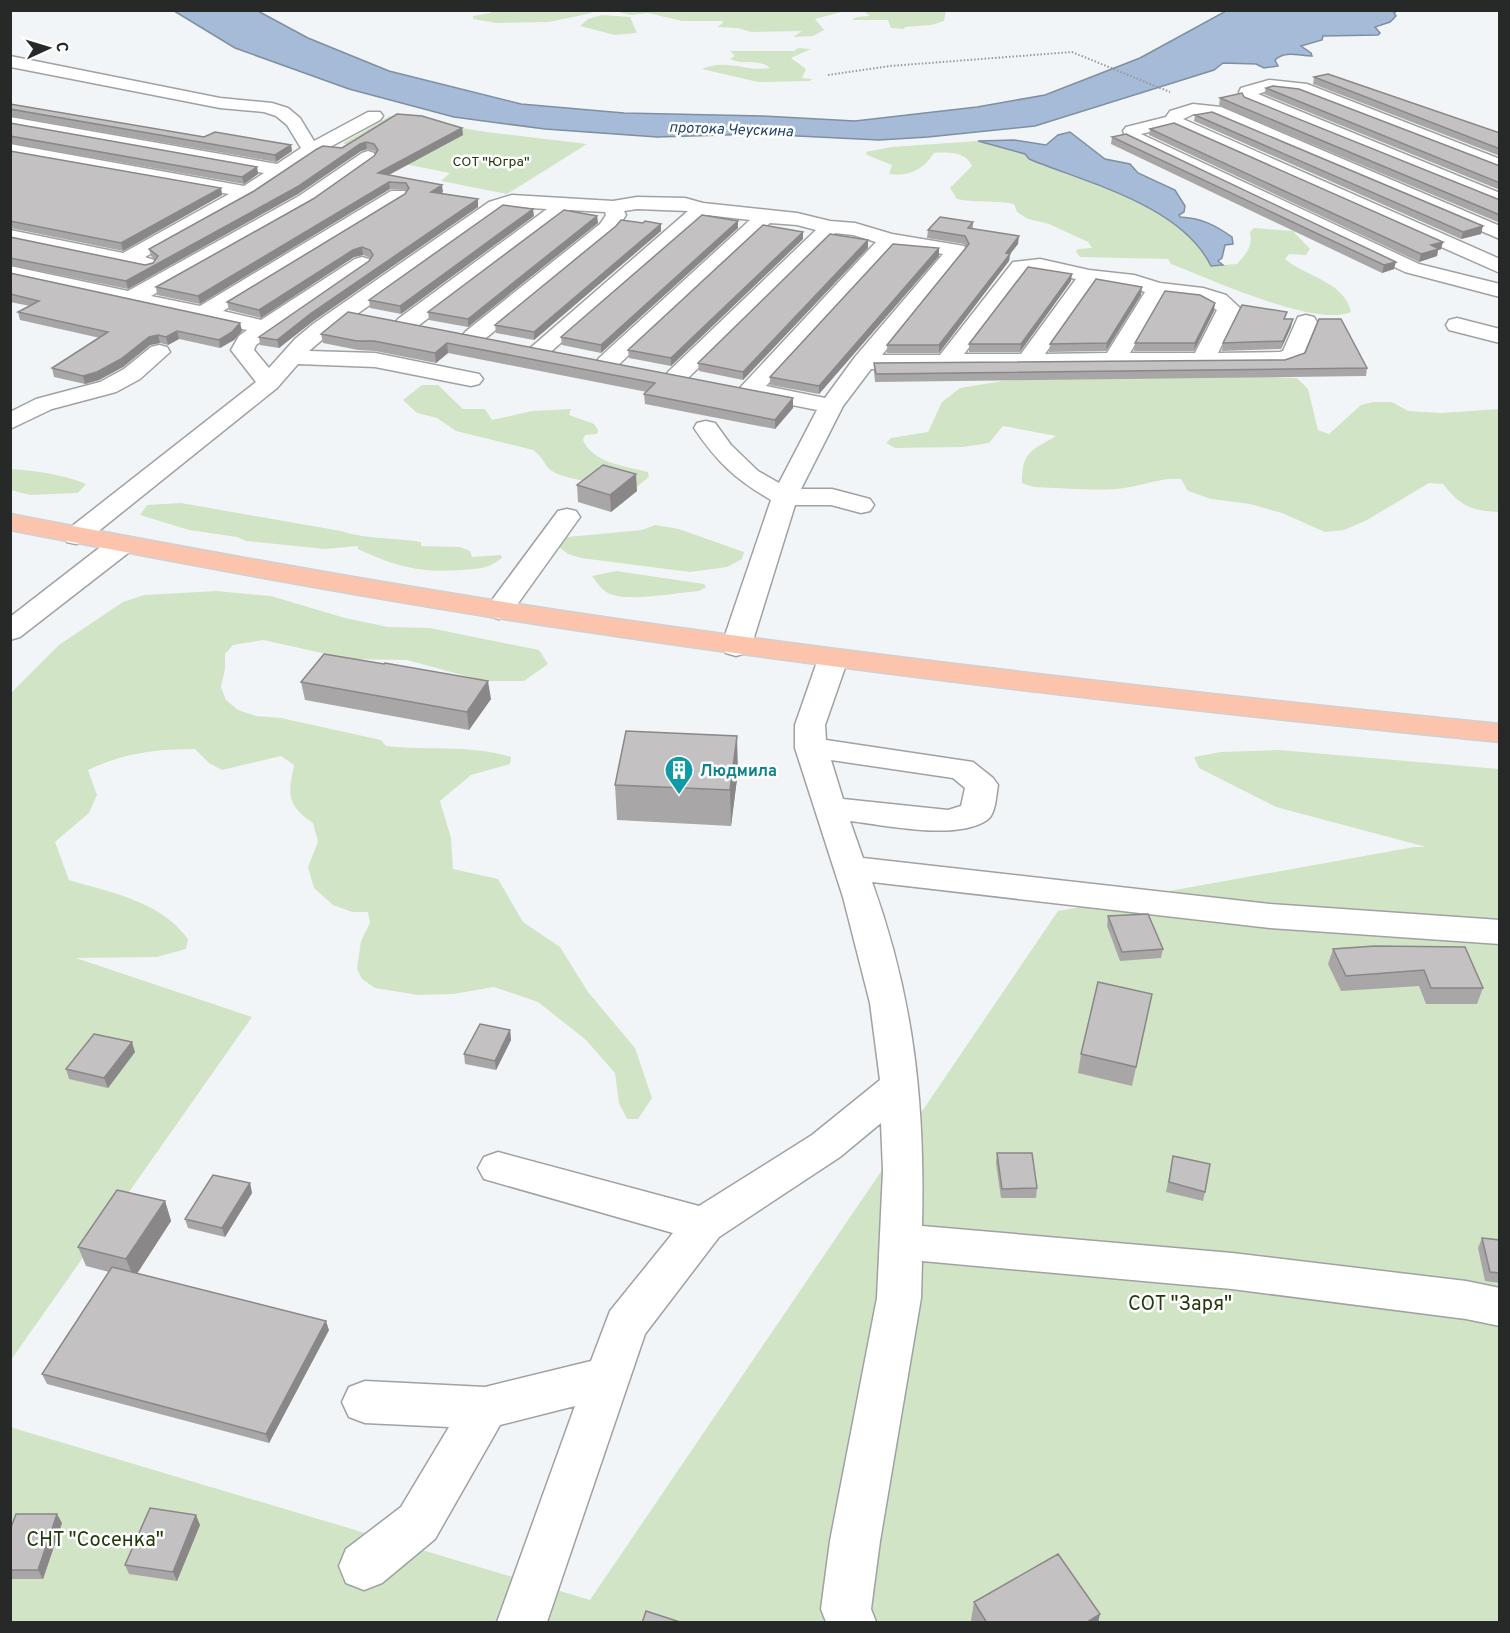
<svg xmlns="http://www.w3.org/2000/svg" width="1510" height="1633" font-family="Overpass,sans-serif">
  <rect width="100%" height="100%" fill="#f2f5f7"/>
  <!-- green -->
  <path fill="#d2e4c6" d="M491 11 589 10 592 13 549 22 496 23 473 19V16L491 13Z
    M615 11V10L845 11 815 19 824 30 813 36 793 37 802 31 751 32 737 28 717 27 723 23 722 21H682L648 13 631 15Z
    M864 11H946L944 21 931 25 905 27 904 29 891 28 888 20H852L856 17 870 16Z
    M602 15 630 17 637 33 615 35 580 26 588 19Z
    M798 48 811 49 791 58 806 69 802 78 812 79 810 81 758 82 702 69C726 58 746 72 770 68 759 58 744 66 730 59L735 56 730 51H794Z
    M390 116 486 132 587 144 507 194 441 181 450 173 379 159 343 143Z
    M978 141 1025 154 1029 159C1088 184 1179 204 1211 266L1237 264C1247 253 1253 246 1250 232L1254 228 1293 231 1310 249 1306 255 1289 254 1285 259C1306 277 1344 281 1351 312 1316 328 1208 278 1171 264L1168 259 1080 257 1076 252 1078 249 1092 248 1088 242 1049 224 1028 219 1017 212 1014 204C995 200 976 203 957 199L950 188 972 166C966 152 949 152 934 153 923 170 909 177 889 174L892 165 867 155 866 152 891 147Z
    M1237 376 1297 378 1308 389 1318 430 1329 434 1361 405 1373 402H1392L1408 411 1441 413 1499 409V512C1472 511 1460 506 1443 484L1429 483 1367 520 1344 530 1325 532 1282 513 1250 504 1211 499 1188 491 1181 479C1162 477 1139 487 1117 489 1090 491 1061 488 1033 487L1022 483C1022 451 1031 451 1056 436L1003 426 989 443 962 447 895 448 886 443 891 438 928 432 942 402 960 388 1003 381 1046 378Z
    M422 385H438L463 409H485L492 420 532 411 571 409 569 415 594 424 598 430 597 434 585 435 583 440C593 463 625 466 648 472L649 477 634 489C614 485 567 481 552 471 543 465 544 457 533 450L456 431 437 418 417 413 403 400Z
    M10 469C37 471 62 474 86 484L78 493 30 495 11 490Z
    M181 503 341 531C367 540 394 537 421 542V546L460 547 470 551 472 557 501 555 502 558C490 568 478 569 462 570 421 573 396 567 358 549V546L325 549 246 541 237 537 189 530 140 515 147 505Z
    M655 525 679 529 744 552 742 559 727 567 690 572 581 558 568 554 559 547V544L567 537 642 530Z
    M616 571 704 584 706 587 699 591C675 593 635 601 613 595 604 593 597 583 592 576Z
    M216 591 271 596 345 618 388 627 430 628 539 650 548 664 524 681H484L407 660 349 659 263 640 233 645 225 654V669L221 687 226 700 238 710 256 716 281 718 381 740 386 746C429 751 468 744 511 757L510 764 471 775 440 801 451 838 453 869 498 879 523 922 560 947 588 992 635 1048 652 1098 638 1119H627L619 1103 615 1073 586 1040 538 1002 494 987 453 994 418 995 375 988 362 979 357 969 361 941 370 923 368 912H352L333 905 314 888 308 867 318 842 313 823C286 804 288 795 294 765L281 756 222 770 209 763 195 749C157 749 123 753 88 770L97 795 89 813 55 842 69 880C112 893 160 901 188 939L186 949 157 957 76 958 252 1017 11 1360V693L59 645 123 602 144 595Z
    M1279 750 1499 769V1622H11L10 1427 590 1600 1058 911 1414 847H1426L1276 807 1199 768 1194 757 1221 752Z"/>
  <!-- water -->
  <path fill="#a5bbd7" stroke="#7f8fa2" stroke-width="1.5" d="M174 11H258L308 38 389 71 521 104 624 113 763 116 855 121 977 107 1045 95 1140 58 1226 11H1397L1394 13 1396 16 1390 22 1375 27 1380 33 1378 35 1323 36 1322 40 1301 46 1311 53 1312 56C1299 56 1285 50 1275 60L1278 66 1264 68 1256 64 1223 63 1214 70 1035 126 928 137 879 140 759 134 657 137 545 129 454 117 349 89 235 48Z
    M1070 132 1105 159 1130 164 1138 173 1175 190 1185 206 1184 212 1179 215 1180 217C1201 218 1215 225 1232 237L1233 244 1225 245 1222 258 1218 261 1223 265 1211 266C1181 205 1087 183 1029 159L1025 154 978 141 1014 140 1046 145 1058 135Z"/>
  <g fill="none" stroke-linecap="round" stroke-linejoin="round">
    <!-- minor casing -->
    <g stroke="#9fa1a3" stroke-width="3">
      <path id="minor" d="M10 56 220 98 272 103 288 108 300 118 314 141 368 112H380L383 116 380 120 317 154 254 196 145 257 154 260 157 264 154 268 147 270 10 242V230L123 253 229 194 10 155V144L244 186 264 173 10 127V117L277 164 301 148 287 125 276 116 264 112 220 108 16 68 10 67Z
        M1269 80 1307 84 1500 159V171L1298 93 1270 90 1258 94 1500 193V206L1244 101 1239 92 1241 88Z
        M1193 104 1221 107 1500 226V239L1212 116 1194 114 1183 119 1500 259V273L1171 127 1141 134 1419 264 1500 284V297L1405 272 1127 141 1123 131 1126 127 1166 117 1170 111Z
        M368 151 374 153 377 157 374 161 313 204 151 296 200 306 391 191H405L408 195 405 199 223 311 261 320 355 259 362 257 369 259 372 263 369 267 256 345 254 350 269 368 295 339 313 324 489 202 512 195 613 201 637 197 685 198 703 203 797 213 830 221 855 223 892 234 964 246 967 250 964 254 882 355H940L1013 262 1040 259 1089 270 1134 275 1160 283 1203 288 1226 295 1240 308 1218 353 1280 352 1283 351 1298 317 1306 315 1314 317 1317 322 1301 360 1283 366 871 369 843 406 801 489H832L870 499 874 505 870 511 861 513 831 505H795L751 647 746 653 736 656 726 653 721 647 771 500C735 479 717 462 694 428L697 423 706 421 715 423 731 445 758 471 779 483 817 410 742 395 738 390 876 242 853 235 835 233 685 381 677 383 669 381 665 376 669 371 816 230 797 225 770 223 615 368 607 370 599 368 596 363 599 358 750 220 707 215 547 355 539 357 531 355 528 350 688 211 637 209 624 211 626 215 615 232 481 342 473 344 465 342 462 337 465 332 600 224 606 215 605 212 570 210 414 329 406 331 398 329 395 324 398 319 547 209 513 207 503 210 329 334 309 351 375 353 479 374 483 379 479 384 471 386 375 367 298 364 277 388 85 542 76 544 67 542 63 536 67 530 256 382 231 350 239 336 247 330 10 278V266L128 291 299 196 362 153ZM894 247 943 254 855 357 825 398 766 386ZM1040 271 1076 279 1021 354H964L1026 272ZM1095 283 1131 287 1145 292 1107 353 1045 354ZM1163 296 1199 300 1217 310 1195 353H1130Z
        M1457 318 1500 329V343L1449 330 1446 325 1449 320Z
        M159 345 167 347 170 352 140 379 116 392 52 409 10 429V412L36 399 100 382 124 369 151 347Z
        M567 509 576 511 580 517 509 616 499 619 489 616 485 610 489 604 558 511Z
        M122 536 132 538 135 544 132 550 20 637 10 640V617L112 538Z
        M833 650 843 653 848 659 825 725 826 740 973 762 993 778 998 785C996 795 996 814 987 820 957 841 885 825 850 821L863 858 1270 904 1500 920V944L1270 928 872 882C914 998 925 1103 922 1226L1232 1253 1466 1281 1500 1288V1326L1466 1319 1232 1289 922 1261 921 1298 880 1541 871 1609 876 1622H826L821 1609 830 1541 877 1298 883 1171 881 1123 840 1157 719 1237 645 1334 547 1622H497L575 1406 500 1425 435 1539 382 1583 364 1590 346 1583 339 1566 346 1549 401 1507 449 1427 365 1423 349 1417 342 1402 349 1387 365 1381 485 1387 591 1361 610 1311 673 1233 484 1179 478 1168 484 1157 498 1152 699 1206 812 1135 880 1080 870 1003 843 897 795 748V725L818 659 823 653ZM831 760 953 778 965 788 961 806 948 810 843 799Z"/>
    </g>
    <!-- major casing -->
    <g stroke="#cfd0d0" stroke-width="3">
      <path id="major" d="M10 514C196 550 382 584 569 612 878 658 1188 693 1500 724V742C1188 711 878 676 569 629 382 601 196 566 10 530Z"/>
    </g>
    <!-- path -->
    <path stroke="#97999b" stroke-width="2" stroke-dasharray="1.5 2" stroke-linecap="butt" d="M828 75 890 66 1072 52 1170 92"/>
    <!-- minor -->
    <use href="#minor" fill="#fff" fill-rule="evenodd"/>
    <!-- major -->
    <use href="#major" fill="#fdc4ad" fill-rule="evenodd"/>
  </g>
  <!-- wall -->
  <path fill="#a9a6a7" d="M1314 77 1500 133V156L1313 84Z
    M1266 88 1500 166V190L1264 94Z
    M1244 97 1500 200V223L1219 105 1220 98Z
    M10 104 204 137 291 145 292 151 276 162 10 116Z
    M397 114 462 128 463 135 389 175 443 192 441 193 478 207 312 322 279 348 260 345 259 337 369 261 371 258 363 255 354 257 261 318 229 310 227 302 405 194 407 191V190L390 189 200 304 157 295 156 287 313 199 374 156 376 153 375 151 367 149 361 151 298 194 128 289 10 265V237L145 265 153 263 155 260 151 256 149 249 342 148Z
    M1195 115 1481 234 1461 239 1194 121Z
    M10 123 257 167 258 174 244 184 10 143Z
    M1150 129 1443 242 1441 249 1438 250 1437 256 1419 262 1149 135Z
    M1112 137 1394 269 1382 273 1111 144Z
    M10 151 221 188 222 195 123 251 10 228Z
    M534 216 401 314 370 308 369 300Z
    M597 216 598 223 468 327 429 320 428 312Z
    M738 221V228L601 353 562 345 561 337Z
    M973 222V229L1018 244 1010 254 1009 261 939 353H887V345L967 248 964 244 927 238 928 230Z
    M643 223 661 231 534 340 496 333 495 325Z
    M803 239 671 366 629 358 628 350Z
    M868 240V248L743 380 699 371 698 363Z
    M939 248V256L819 394 770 385V377Z
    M10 273 240 323 242 331 234 340 220 348 179 339 168 345 160 343 150 345 123 367 99 380 85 384 54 377 52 368 100 338 20 320 18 312 30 306 10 302Z
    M1071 281 1020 352H969V344Z
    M1141 295 1106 351 1049 352 1050 344Z
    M1214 311 1194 351H1134L1135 343Z
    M348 312 793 408 775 429 645 404 644 394 647 392 448 353 436 363 375 351 358 350 323 343 321 334Z
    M1291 327 1281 349 1222 351 1223 343Z
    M874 363 1367 368 1366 376 875 382 874 371Z
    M577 485 637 491 611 512 578 502Z
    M301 682 491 699 469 730 305 700Z
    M738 771 731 826 617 820 615 785Z
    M1108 916 1163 949 1161 958 1120 961 1107 926Z
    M1375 946 1483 988 1477 1004H1426L1419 986 1341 991 1328 964 1333 949Z
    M1152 994 1132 1086 1078 1073 1081 1054Z
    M510 1030 511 1040 496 1070 465 1064 464 1054Z
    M135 1052 108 1088 69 1079 66 1069Z
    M997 1153 1037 1188 1036 1198H1001L996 1163Z
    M1173 1156 1205 1192 1203 1201 1166 1192Z
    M250 1183 252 1193 225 1237 188 1228 185 1219Z
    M165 1201 171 1221 137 1274 329 1330 269 1443 47 1384 42 1374 109 1272 86 1266 78 1247Z
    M1482 1238 1500 1240V1283L1485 1281 1478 1248Z
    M62 1523 43 1579H10V1530Z
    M200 1525 177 1581 129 1574 125 1565Z
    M974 1602 1098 1623H972L971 1620Z"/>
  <!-- shaded-wall -->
  <path fill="#898788" d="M462 128 463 135 379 180 378 173Z
    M366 142 367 149 361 151 298 194 128 289 126 281 360 144Z
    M291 145 292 151 276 162 275 155Z
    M257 167 258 174 244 184 242 177Z
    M389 182 390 189 200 304 198 296Z
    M442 185 443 192 432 199 431 192Z
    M221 188 222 195 123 251 121 243Z
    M478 199V207L312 322 279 348 277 340 310 314Z
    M533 209 534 216 401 314 400 306Z
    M597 216 598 223 468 327V319Z
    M738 221V228L601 353V345Z
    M661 224V231L534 340V332Z
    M1483 226 1481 234 1461 239 1463 232Z
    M803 232V239L671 366V358Z
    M1019 236 1018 244 1010 254 1009 261 939 353V345Z
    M868 240V248L743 380V372Z
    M1443 242 1441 249 1438 250 1437 256 1419 262 1421 254 1431 245Z
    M362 247 363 255 354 257 261 318 259 310 353 250Z
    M939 248V256L819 394V386Z
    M1396 262 1394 269 1382 273 1384 265Z
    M1072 274 1071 281 1020 352 1021 344Z
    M1142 287 1141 295 1106 351 1107 343Z
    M1215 303 1214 311 1194 351 1195 343Z
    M1293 319 1291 327 1281 349 1283 341Z
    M240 323 242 331 234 340 220 348 219 340Z
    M177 331 179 339 168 345 166 337Z
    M158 335 160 343 150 345 123 367 99 380 85 384 83 376 149 337Z
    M447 343 448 353 436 363 435 353Z
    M793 398V408L775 429V420Z
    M636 474 637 491 611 512 610 495Z
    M488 681 491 699 469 730 467 712Z
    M737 736 738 771 731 826 730 790Z
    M510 1030 511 1040 496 1070 495 1061Z
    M132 1042 135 1052 108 1088 104 1078Z
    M250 1183 252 1193 225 1237 222 1228Z
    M165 1201 171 1221 134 1278 126 1259Z
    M326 1321 329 1330 269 1443 266 1434Z
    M57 1514 62 1523 43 1579 38 1570Z
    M196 1515 200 1525 177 1581 173 1572Z
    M1100 1614 1098 1623H1086Z"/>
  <!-- building -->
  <path fill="#c4c1c2" stroke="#898788" stroke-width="1.5" d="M1328 74 1500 133V149L1314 77Z
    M1273 86 1299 89 1500 166V183L1266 88Z
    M1242 93 1244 97 1500 200V215L1220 98Z
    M10 104 204 137 215 132 291 145 275 155 10 109Z
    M1212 112 1483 226 1463 232 1195 115Z
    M397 114 422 116 462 128 378 173 442 185 431 192 478 199 310 314 277 340 259 337 369 261 373 255 370 250 362 247 353 250 259 310 227 302 405 194 409 188 406 183 389 182 198 296 156 287 313 199 374 156 378 150 374 144 366 142 360 144 297 187 126 281 10 258V237L145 265 153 263 158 256 149 249 254 191 317 149 323 146 342 148Z
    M10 123 257 167 242 177 10 136Z
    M1174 123 1443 242 1431 245 1439 249 1421 254 1150 129Z
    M1126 134 1396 262 1384 265 1112 137Z
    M10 151 221 188 121 243 10 221Z
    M503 205 533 209 400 306 369 300Z
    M564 210 597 216 468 319 428 312Z
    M702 215 738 221 601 345 561 337Z
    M940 217 973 222 968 228 1019 236 1006 253 1010 254 939 345H887L969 244 965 236 928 230Z
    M621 220 643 223 645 221 661 224 534 332 495 325 616 226Z
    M763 225 803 232 671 358 628 350Z
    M830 234 868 240 743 372 698 363Z
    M893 244 939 248 819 386 770 377Z
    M1028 267 1072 274 1021 344H969Z
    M10 273 240 323 232 332 219 340 177 331 166 337 158 335 149 337 121 359 97 372 83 376 52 368 108 332 18 312 39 301 10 294Z
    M1096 279 1142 287 1107 343 1050 344Z
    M1165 291 1200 295 1215 303 1195 343H1135Z
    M1242 305 1287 312 1284 319H1293L1283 341 1223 343Z
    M348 312 793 398 775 420 644 394 655 383 447 343 435 353 374 341H357L321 334Z
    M1319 319H1341L1367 368 876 374 874 363 1285 360 1305 353Z
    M603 465 636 474 610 495 577 485Z
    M324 654 384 664 385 663 488 681 467 712 301 682Z
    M626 731 737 736 730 790 615 785Z
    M1148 914 1163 949 1122 952 1108 916Z
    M1375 946 1465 947 1483 988H1431L1424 970 1346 976 1333 949Z
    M1098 982 1152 994 1136 1067 1081 1054Z
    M480 1024 510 1030 495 1061 464 1054Z
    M94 1034 132 1042 104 1078 66 1069Z
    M997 1153H1032L1037 1188 1002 1189Z
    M1173 1156 1210 1164 1205 1192 1169 1182Z
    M213 1175 250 1183 222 1228 185 1219Z
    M117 1190 165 1201 126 1259 78 1247Z
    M1482 1238 1500 1240V1273L1490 1272Z
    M112 1267 326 1321 266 1434 42 1374Z
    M150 1508 196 1515 173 1572 125 1565Z
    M16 1514H57L38 1570H10V1530Z
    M1058 1554 1100 1614 1086 1623H987L974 1602Z
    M646 1611 683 1623H642Z"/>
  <!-- icons -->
  <defs>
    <g id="building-pin" transform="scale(1.5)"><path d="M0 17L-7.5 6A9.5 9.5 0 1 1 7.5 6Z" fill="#0f9aa8" stroke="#fff"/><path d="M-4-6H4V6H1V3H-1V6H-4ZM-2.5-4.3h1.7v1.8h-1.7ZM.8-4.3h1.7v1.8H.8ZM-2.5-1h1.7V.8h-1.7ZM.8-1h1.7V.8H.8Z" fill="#fff"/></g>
  </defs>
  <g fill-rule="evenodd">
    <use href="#building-pin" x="679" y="770"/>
  </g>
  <g text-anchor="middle" stroke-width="5" stroke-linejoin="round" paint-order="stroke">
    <!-- far-park labels -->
    <g font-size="14" fill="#21390a" stroke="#fff">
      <text x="491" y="166">СОТ "Югра"</text>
    </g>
    <!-- far-water labels -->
    <g font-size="15" font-style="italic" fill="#224269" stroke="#fff">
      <text transform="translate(731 129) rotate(2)" y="5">протока Чеускина</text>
    </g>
    <!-- culture labels -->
    <g font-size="16" font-weight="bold" fill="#0d838f" stroke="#fff" text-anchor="start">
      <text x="700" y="776">Людмила</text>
    </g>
    <!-- near-park labels -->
    <g font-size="20" fill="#21390a" stroke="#fff">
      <text x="1180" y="1310">СОТ "Заря"</text>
      <text x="95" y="1546">СНТ "Сосенка"</text>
    </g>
  </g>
  <!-- border -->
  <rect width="1510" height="1633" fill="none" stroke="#272828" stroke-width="24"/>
  <!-- north arrow -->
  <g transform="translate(48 48) rotate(86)" stroke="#ffffff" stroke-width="4.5" paint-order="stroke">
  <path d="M0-4.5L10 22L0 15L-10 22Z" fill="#272828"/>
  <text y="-9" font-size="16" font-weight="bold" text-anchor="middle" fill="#272828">С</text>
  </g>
</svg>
